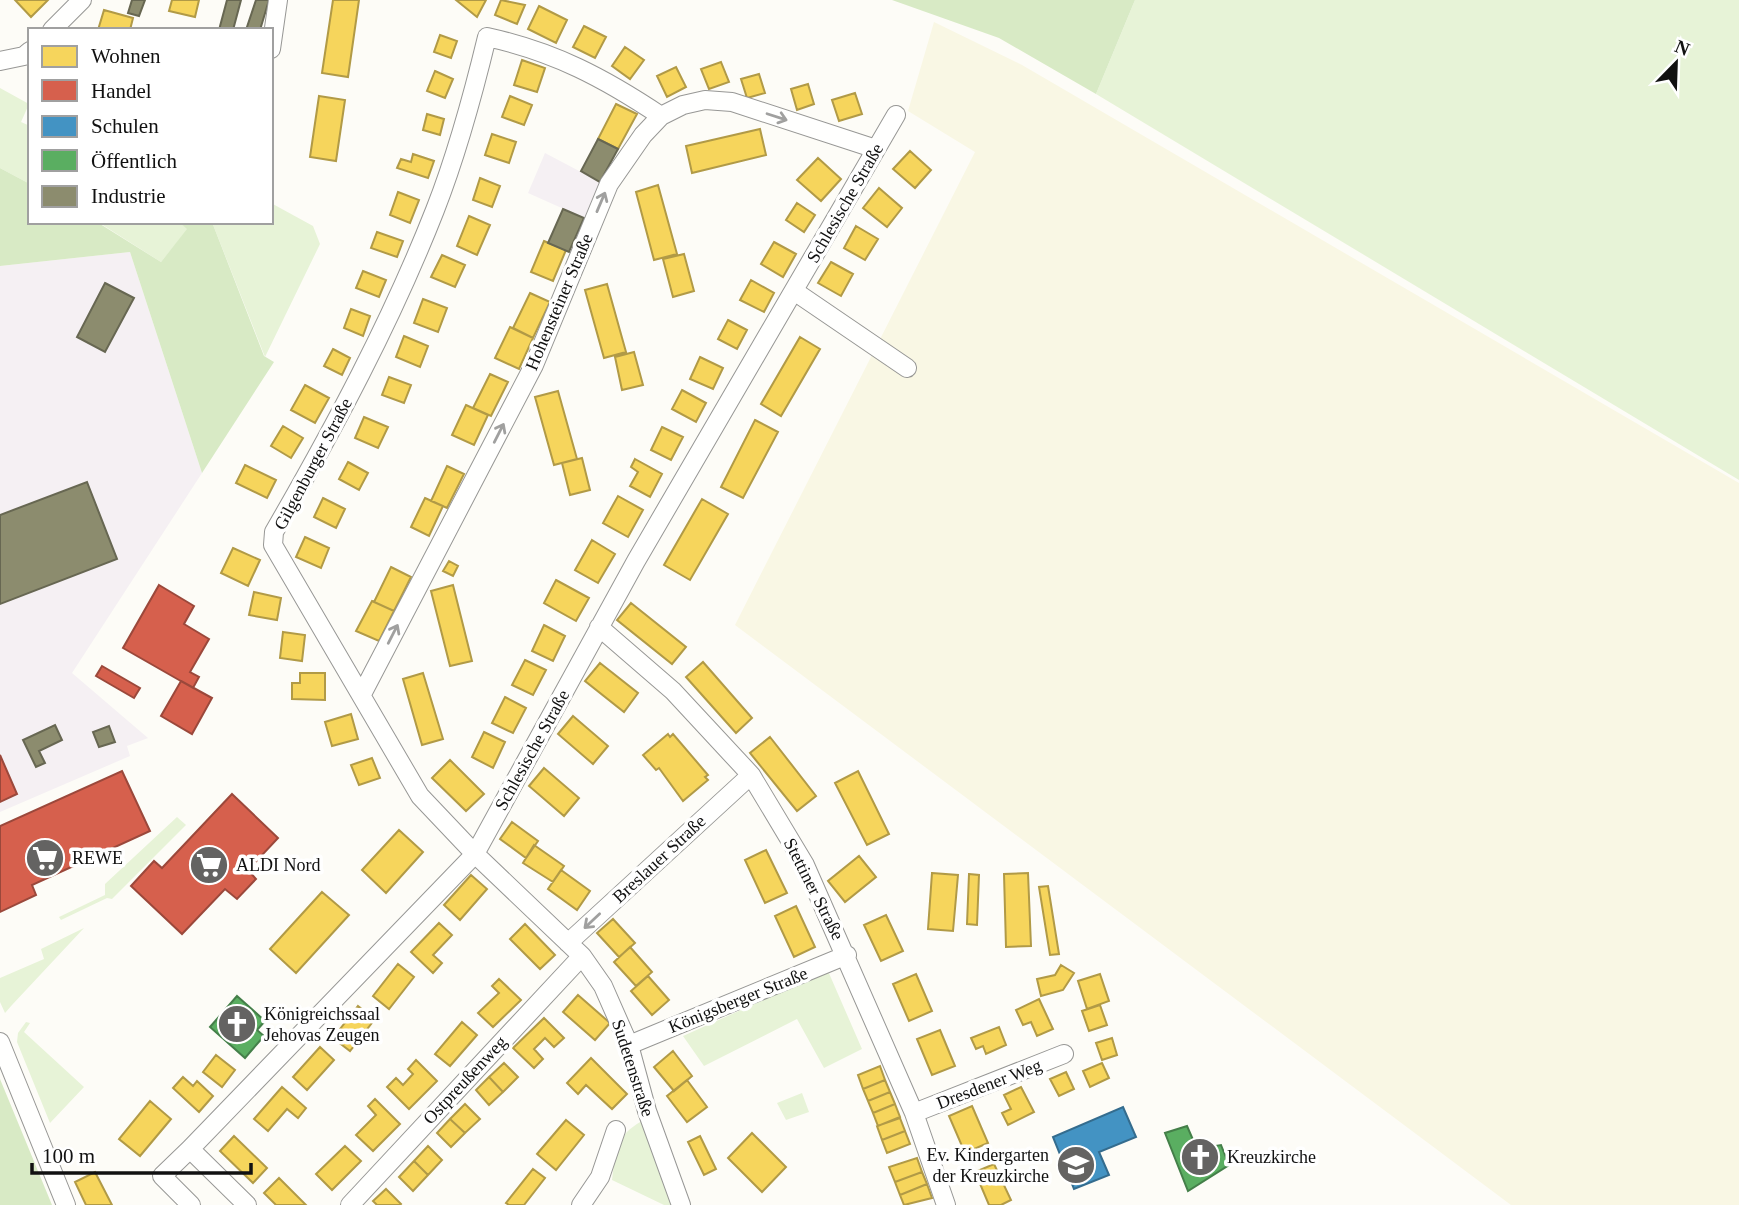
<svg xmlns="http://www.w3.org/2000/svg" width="1739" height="1205" font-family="'Times New Roman',serif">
  <rect width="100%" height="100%" fill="#fdfcf7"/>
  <!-- industrial -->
  <path fill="#f5f0f3" d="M545 153 600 182 584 218 528 193Z
    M130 252 202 473 72 673 148 738 127 746 130 756 0 812V266Z"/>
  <!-- farmland -->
  <path fill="#f9f7e4" d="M934 22 1022 65 1739 483V1205H1511L735 625 975 152 908 111Z"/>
  <!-- green -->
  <path fill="#e7f3d7" d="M1135 0H1739V480L1096 94Z
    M0 88 29 104 21 122 30 126V184L0 168Z
    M271 203 313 226 320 244 265 357 212 222H271Z
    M98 222H179L188 229 161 262Z
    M177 817 186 825 112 899 107 898 61 920 59 917 105 895V884Z
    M84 928 12 1005 5 1013 0 1002V978L44 959 41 949Z
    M828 971 862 1049 824 1068 797 1019 704 1066 683 1036Z
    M26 1022 30 1023 24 1032 84 1087 50 1123 17 1042 18 1033Z
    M802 1093 809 1112 786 1120 777 1103Z
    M642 1121 671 1205H664L612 1180C616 1152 615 1136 642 1121Z"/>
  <!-- forest -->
  <path fill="#d8eac5" d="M892 0H1135L1096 94 999 38Z
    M0 168 30 184V222H97L161 262 187 229 179 222H212L264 356 274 362 202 473 130 252 0 266Z
    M0 1079 52 1205H0Z"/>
  <!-- homes -->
  <path fill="#f6d55c" stroke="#b19a46" stroke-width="2" d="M15 0H48L31 17Z
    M172 0H199L195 17 169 11Z
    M333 0H359L348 77 322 73Z
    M456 0H486L477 17Z
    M501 0 525 5 517 24 495 15Z
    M539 6 567 20 556 43 528 29Z
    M104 10 133 18 130 30H98Z
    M584 26 606 37 595 58 573 47Z
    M440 35 457 41 451 58 434 52Z
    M625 47 644 60 630 79 612 66Z
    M522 60 545 68 537 92 514 85Z
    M721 62 729 82 709 89 701 69Z
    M676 67 686 87 667 97 657 76Z
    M435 71 453 79 445 98 427 91Z
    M759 74 765 93 747 98 741 79Z
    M808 84 814 104 797 110 791 89Z
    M855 93 862 114 839 121 832 100Z
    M319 96 345 100 336 161 310 157Z
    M510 96 532 105 524 125 502 117Z
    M616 104 637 114 618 149 598 139Z
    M427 114 444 119 440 135 423 130Z
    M760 129 766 155 692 173 686 146Z
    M492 134 516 142 509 163 485 155Z
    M910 151 931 170 915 188 893 169Z
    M413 154 434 161 428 178 397 168 401 159 411 162Z
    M818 158 841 179 821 201 797 180Z
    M480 178 500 186 492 207 473 200Z
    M658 185 677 254 654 260 636 192Z
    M879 188 902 208 887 227 863 208Z
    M398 192 419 200 410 223 390 215Z
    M797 203 815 215 804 232 786 220Z
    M469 216 490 225 477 255 457 246Z
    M856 226 878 239 865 260 844 248Z
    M377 232 403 241 397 257 371 248Z
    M544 241 566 250 553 281 531 272Z
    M774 242 796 254 783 277 761 264Z
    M684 254 694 291 673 297 663 259Z
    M442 255 465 265 455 287 431 277Z
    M831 262 853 274 841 296 818 283Z
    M363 271 386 280 379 297 356 288Z
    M751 280 774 293 764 312 740 300Z
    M607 284 626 352 604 358 585 290Z
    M530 293 550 302 533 338 513 328Z
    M423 299 447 308 438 332 414 323Z
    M351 309 370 316 363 336 344 328Z
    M728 320 747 330 737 349 718 339Z
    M510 327 533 338 519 369 495 358Z
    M404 336 428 346 420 367 396 357Z
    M800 337 820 349 781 416 761 404Z
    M333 349 350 358 342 375 324 366Z
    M634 352 643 385 622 390 615 357Z
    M700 357 723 368 713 389 690 379Z
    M490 374 508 382 491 416 473 408Z
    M389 377 411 385 404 403 382 395Z
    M305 385 329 398 315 423 291 410Z
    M682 390 706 403 696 422 672 409Z
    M558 391 577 459 554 465 535 397Z
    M466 405 488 415 474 445 452 435Z
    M364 417 388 427 378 448 355 438Z
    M755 420 778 432 743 498 721 487Z
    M283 426 303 438 291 458 271 446Z
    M662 427 683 437 671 460 651 450Z
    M582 458 590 490 570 495 562 463Z
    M635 459 662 474 650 497 630 486 638 472 631 467Z
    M348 462 368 473 359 490 339 479Z
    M245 465 276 480 267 498 236 483Z
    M447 466 464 474 447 508 431 501Z
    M618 496 643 510 628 537 603 523Z
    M323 498 345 509 336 528 314 517Z
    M425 498 443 506 429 536 411 527Z
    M702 499 728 514 690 580 664 565Z
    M305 537 329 548 321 568 296 557Z
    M592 540 615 554 598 583 575 570Z
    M233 548 260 560 248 586 221 573Z
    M449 561 458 566 453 576 443 571Z
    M391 567 411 577 394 611 374 602Z
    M556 580 589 598 576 621 544 603Z
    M453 585 472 661 450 666 431 591Z
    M254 592 281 598 277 620 249 615Z
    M372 601 394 611 379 641 356 631Z
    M631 603 686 647 672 664 617 620Z
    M544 625 565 636 553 661 532 651Z
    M283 632 305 635 302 661 280 658Z
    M525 660 546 670 533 695 512 685Z
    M703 662 752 718 736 733 686 677Z
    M600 663 638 693 624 712 585 681Z
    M300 673H325V700L292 699V683H300Z
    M423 673 443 739 422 745 403 679Z
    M505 697 526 708 513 733 492 723Z
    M351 714 358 739 332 746 325 722Z
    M573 716 608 746 593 764 558 734Z
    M484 732 505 742 493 768 472 757Z
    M668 734 670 737 673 734 708 775 705 777 708 780 683 801 659 768 656 770 643 755Z
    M770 737 816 796 797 811 750 753Z
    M372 758 380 778 359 785 351 765Z
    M450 760 484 794 466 811 432 778Z
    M544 768 579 798 564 816 529 786Z
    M858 771 889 834 867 845 835 783Z
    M512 822 538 841 526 858 500 839Z
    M399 830 423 852 386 893 362 870Z
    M534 845 564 866 553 882 523 863Z
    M766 850 787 893 765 903 745 860Z
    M859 856 876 877 845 902 828 881Z
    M561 870 590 891 577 910 548 889Z
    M932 873 958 875 953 931 928 929Z
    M1028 873 1031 946 1006 947 1004 874Z
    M969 874 979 875 977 925 967 924Z
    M471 875 487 889 460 920 444 905Z
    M1048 886 1059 954 1050 955 1039 887Z
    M322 892 349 915 296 973 270 949Z
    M796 906 815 947 794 957 775 916Z
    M886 915 903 951 881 961 864 925Z
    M613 919 635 943 619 957 597 933Z
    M439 923 452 935 433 955 442 963 433 973 411 952Z
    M525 924 555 955 540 969 510 939Z
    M630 947 652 972 636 986 614 962Z
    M398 964 414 977 389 1009 373 996Z
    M1061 965 1074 973 1063 990 1041 996 1037 979 1055 975Z
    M916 974 932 1011 909 1021 893 984Z
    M1100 974 1109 1001 1087 1009 1078 981Z
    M648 976 669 1000 652 1015 631 991Z
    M499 979 521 1000 493 1027 478 1013 499 993 492 986Z
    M578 995 610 1023 595 1040 563 1012Z
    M1039 999 1053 1029 1037 1036 1031 1022 1023 1025 1016 1010Z
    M1100 1005 1107 1025 1089 1031 1082 1011Z
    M358 1006 375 1019 350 1051 333 1038Z
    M544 1018 564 1038 554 1047 545 1038 534 1049 543 1059 534 1068 513 1048Z
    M462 1022 477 1035 450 1066 435 1054Z
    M999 1027 1006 1045 986 1054 983 1046 976 1049 971 1038Z
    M940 1030 955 1066 932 1075 917 1039Z
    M1112 1038 1117 1055 1102 1060 1096 1043Z
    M320 1047 334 1060 307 1090 293 1077Z
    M673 1051 692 1076 674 1091 654 1067Z
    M216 1055 235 1070 222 1087 203 1072Z
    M591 1058 627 1094 612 1109 586 1085 578 1094 567 1083Z
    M416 1060 437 1081 409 1109 387 1087 396 1078 403 1085 413 1074 408 1069Z
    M504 1063 518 1077 503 1092 489 1077Z
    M1102 1063 1109 1078 1090 1087 1083 1071Z
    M880 1066 885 1080 863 1089 858 1075Z
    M1066 1072 1074 1089 1059 1096 1050 1079Z
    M183 1077 193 1086 197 1081 213 1096 199 1112 173 1088Z
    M489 1077 503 1092 489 1105 476 1090Z
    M687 1080 707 1107 687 1122 667 1096Z
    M885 1080 890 1092 868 1101 863 1089Z
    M282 1087 306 1108 298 1118 287 1109 268 1131 254 1119Z
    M1021 1087 1034 1112 1008 1125 1002 1113 1011 1109 1004 1095Z
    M890 1092 895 1104 873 1113 868 1101Z
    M375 1099 400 1124 373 1151 356 1135 376 1115 368 1106Z
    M150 1101 171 1119 140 1156 119 1139Z
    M465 1104 480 1119 465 1133 450 1119Z
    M895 1104 900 1117 878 1126 873 1113Z
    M972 1106 988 1143 965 1153 949 1116Z
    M900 1118 905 1131 882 1140 877 1126Z
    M450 1119 465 1133 451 1147 437 1133Z
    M566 1120 584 1135 556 1170 537 1154Z
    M905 1131 910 1144 887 1153 882 1140Z
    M752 1133 786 1167 762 1192 728 1158Z
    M234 1136 267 1168 253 1183 220 1151Z
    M700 1136 716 1169 704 1175 688 1142Z
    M345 1146 361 1161 332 1190 316 1174Z
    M428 1146 442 1160 428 1175 414 1161Z
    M917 1158 922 1172 895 1182 889 1167Z
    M414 1161 428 1175 413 1191 399 1177Z
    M994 1164 1011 1200 1001 1205H989L975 1172Z
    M533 1169 545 1178 524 1205H509L506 1203Z
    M95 1172 112 1205H86L75 1182Z
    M922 1172 927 1184 900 1195 895 1182Z
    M279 1178 306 1205H276L264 1193Z
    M927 1184 932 1198 904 1205 900 1195Z
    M386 1189 401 1204 400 1205H377L373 1201Z"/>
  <!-- shops -->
  <path fill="#d6604d" stroke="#9b483b" stroke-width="2" d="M159 585 194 606 184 624 209 639 190 672 199 677 193 688 123 648Z
    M102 666 140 688 134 698 96 676Z
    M181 681 212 698 192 734 161 716Z
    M0 755 17 794 0 802Z
    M122 771 150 831 32 885 36 895 0 912V826Z
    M232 794 278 838 248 870 256 879 237 899 225 889 182 934 131 886 154 861 162 868Z"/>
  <!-- schools -->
  <path fill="#4393c3" stroke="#346c8e" stroke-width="2" d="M1123 1107 1136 1137 1099 1152 1109 1175 1074 1189 1053 1137Z"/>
  <!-- public -->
  <path fill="#5aae61" stroke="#447f49" stroke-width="2" d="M237 996 265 1021 257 1030 264 1036 245 1058 210 1027Z
    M1187 1126 1197 1149 1221 1145 1229 1165 1188 1191 1165 1133Z"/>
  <!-- industry -->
  <path fill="#8c8c6e" stroke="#676752" stroke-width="2" d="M132 0H145L139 16 128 13Z
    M227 0H241L233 30H219Z
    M256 0H269L260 30H246Z
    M598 139 618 149 600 182 581 171Z
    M563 209 584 218 569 252 548 243Z
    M105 283 134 298 105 352 77 337Z
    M87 482 117 559 0 604V515Z
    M55 725 62 740 39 751 45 763 36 767 23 740Z
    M109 726 115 742 99 747 93 732Z"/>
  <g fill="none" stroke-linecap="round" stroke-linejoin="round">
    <!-- street casing -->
    <g stroke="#979795" stroke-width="20">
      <path id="street" d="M52 30 82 0
        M271 49 278 0
        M0 61 24 56 30 51
        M661 116C604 78 555 52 487 37 473 95 457 154 435 210 391 322 334 428 274 532L273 545 420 796 475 854 582 956 603 986 629 1045 647 1111 681 1205
        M794 291 907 368
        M599 627 673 691 751 775 805 865 914 1113 946 1205
        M362 694 534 365 609 184 643 135 661 116 683 105 705 100 732 102 876 149
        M568 943 751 775
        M0 1042 66 1205
        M629 1045 847 955
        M914 1113 1064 1054
        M190 1149 475 854 636 561 896 115
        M191 1205 162 1176 190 1149 247 1205
        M350 1205 582 956
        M581 1205 600 1177 616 1130"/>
    </g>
    <!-- street -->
    <use href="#street" stroke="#fffffe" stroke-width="18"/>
  </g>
  <!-- one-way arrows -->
  <defs><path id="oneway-shaft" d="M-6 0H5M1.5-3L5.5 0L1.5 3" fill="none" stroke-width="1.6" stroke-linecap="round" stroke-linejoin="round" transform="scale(1.75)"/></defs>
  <g stroke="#a0a09f">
    <use href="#oneway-shaft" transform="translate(777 117) rotate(18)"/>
    <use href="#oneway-shaft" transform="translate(601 202) rotate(-67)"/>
    <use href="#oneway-shaft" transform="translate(499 433) rotate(-63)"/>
    <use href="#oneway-shaft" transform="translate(393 634) rotate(-63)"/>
    <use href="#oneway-shaft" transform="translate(592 921) rotate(137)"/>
  </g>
  <!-- icons -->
  <defs>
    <g id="supermarket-disc" transform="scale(2.0125)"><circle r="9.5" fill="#646362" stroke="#fff"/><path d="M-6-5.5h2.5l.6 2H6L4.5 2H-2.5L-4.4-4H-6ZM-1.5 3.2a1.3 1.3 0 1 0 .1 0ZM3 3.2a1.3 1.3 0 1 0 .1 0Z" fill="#fff"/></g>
    <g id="church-disc" transform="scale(2.0125)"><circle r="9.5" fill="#646362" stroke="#fff"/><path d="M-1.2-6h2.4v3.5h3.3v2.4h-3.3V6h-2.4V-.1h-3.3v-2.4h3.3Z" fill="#fff"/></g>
    <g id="school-disc" transform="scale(2.0125)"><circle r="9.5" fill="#646362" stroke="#fff"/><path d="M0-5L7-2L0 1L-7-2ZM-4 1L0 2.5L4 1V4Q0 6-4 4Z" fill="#fff"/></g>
  </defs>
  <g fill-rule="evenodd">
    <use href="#supermarket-disc" x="45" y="858"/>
    <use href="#supermarket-disc" x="209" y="865"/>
    <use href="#church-disc" x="237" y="1024"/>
    <use href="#church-disc" x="1200" y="1157"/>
    <use href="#school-disc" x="1076" y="1165"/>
  </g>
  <g text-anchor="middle" stroke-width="7" stroke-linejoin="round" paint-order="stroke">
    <!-- street labels -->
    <g font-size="18" fill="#111" stroke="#fff">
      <text transform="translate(845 203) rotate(-60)" y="6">Schlesische Straße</text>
      <text transform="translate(559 302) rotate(-67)" y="6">Hohensteiner Straße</text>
      <text transform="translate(313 464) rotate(-62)" y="6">Gilgenburger Straße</text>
      <text transform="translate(532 750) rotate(-61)" y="6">Schlesische Straße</text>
      <text transform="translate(659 859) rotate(-43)" y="6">Breslauer Straße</text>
      <text transform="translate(814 889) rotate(63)" y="6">Stettiner Straße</text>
      <text transform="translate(738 1000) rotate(-22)" y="6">Königsberger Straße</text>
      <text transform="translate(633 1068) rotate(72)" y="6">Sudetenstraße</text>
      <text transform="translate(465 1080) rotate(-47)" y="6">Ostpreußenweg</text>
      <text transform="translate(989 1084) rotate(-21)" y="6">Dresdener Weg</text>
    </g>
    <!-- poi labels -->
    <g font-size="18" fill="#111" stroke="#fff" text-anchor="start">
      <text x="72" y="864">REWE</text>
      <text x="236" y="871">ALDI Nord</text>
      <text x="264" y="1020">Königreichssaal<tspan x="264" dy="21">Jehovas Zeugen</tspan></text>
      <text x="1049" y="1161" text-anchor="end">Ev. Kindergarten<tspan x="1049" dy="21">der Kreuzkirche</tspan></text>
      <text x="1227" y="1163">Kreuzkirche</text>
    </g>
  </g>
  <!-- legend -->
  <rect x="28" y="28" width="245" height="196" fill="#ffffff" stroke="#a0a0a0" stroke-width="2"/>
  <rect x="42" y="46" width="35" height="21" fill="#f6d55c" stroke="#a0a0a0" stroke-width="2"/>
  <text x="91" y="63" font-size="21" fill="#111111">Wohnen</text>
  <rect x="42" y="80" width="35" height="21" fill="#d6604d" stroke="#a0a0a0" stroke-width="2"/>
  <text x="91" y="98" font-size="21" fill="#111111">Handel</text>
  <rect x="42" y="116" width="35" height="21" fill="#4393c3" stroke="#a0a0a0" stroke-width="2"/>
  <text x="91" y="133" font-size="21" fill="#111111">Schulen</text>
  <rect x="42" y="150" width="35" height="21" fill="#5aae61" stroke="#a0a0a0" stroke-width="2"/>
  <text x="91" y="168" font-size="21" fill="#111111">Öffentlich</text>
  <rect x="42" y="186" width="35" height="21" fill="#8c8c6e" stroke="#a0a0a0" stroke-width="2"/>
  <text x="91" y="203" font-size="21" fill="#111111">Industrie</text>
  <!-- north arrow -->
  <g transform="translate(1676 63) rotate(23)" stroke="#ffffff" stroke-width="5" paint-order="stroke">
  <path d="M0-5L12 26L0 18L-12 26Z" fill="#111111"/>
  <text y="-10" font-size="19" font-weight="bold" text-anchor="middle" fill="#111111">N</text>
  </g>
  <!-- scale -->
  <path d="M32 1163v10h219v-10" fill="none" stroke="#111111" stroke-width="3.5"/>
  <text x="42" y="1163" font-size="21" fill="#111111" stroke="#ffffff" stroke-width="5" paint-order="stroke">100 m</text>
</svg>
